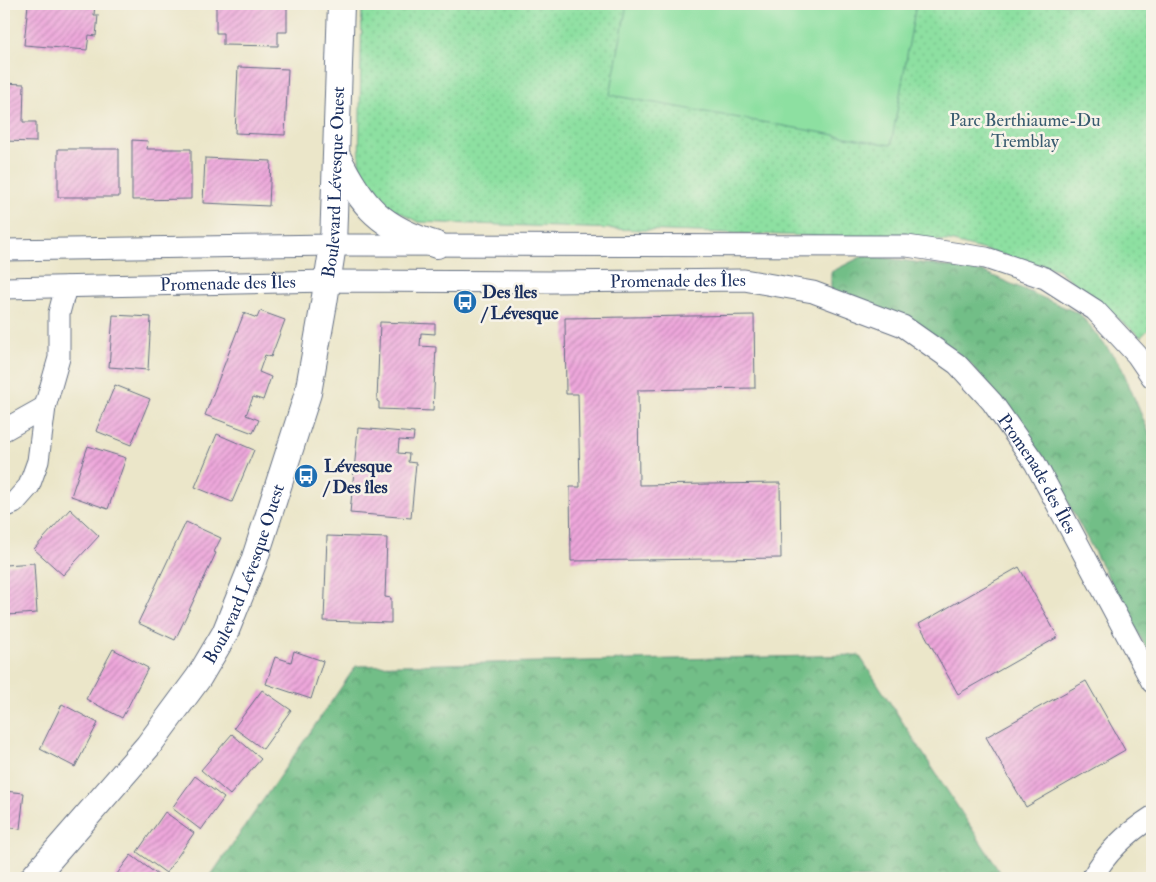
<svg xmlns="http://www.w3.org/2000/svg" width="1156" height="882" font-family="'IM FELL Double Pica',serif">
  <defs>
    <pattern id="green-dots" width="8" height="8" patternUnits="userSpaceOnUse" patternTransform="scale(1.25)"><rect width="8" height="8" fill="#8de0a1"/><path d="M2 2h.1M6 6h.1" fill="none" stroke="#79c08d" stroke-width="1.8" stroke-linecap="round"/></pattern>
    <pattern id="forest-crowns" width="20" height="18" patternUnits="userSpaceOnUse" patternTransform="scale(1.25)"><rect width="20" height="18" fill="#72be87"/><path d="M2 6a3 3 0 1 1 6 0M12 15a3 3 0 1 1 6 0" fill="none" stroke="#5d9b72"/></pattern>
    <pattern id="building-hatch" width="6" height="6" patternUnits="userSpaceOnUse" patternTransform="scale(1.25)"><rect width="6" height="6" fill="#eea7db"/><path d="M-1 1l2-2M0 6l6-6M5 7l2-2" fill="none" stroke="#c088b5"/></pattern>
  </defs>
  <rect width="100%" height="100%" fill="#f7f3e8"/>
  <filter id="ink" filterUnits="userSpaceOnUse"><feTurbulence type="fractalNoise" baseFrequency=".02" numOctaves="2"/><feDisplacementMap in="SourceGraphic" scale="10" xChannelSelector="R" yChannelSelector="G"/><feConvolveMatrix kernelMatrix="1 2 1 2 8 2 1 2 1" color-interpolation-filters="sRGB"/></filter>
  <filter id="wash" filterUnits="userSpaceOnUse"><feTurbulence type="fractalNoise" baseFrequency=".0096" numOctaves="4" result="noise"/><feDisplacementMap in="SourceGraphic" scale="20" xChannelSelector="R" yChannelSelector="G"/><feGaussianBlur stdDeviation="1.12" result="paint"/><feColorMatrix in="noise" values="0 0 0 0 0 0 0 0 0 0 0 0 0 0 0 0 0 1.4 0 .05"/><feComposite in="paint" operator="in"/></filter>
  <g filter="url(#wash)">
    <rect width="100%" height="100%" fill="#ebe6c9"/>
    <!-- green -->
    <path fill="url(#green-dots)" stroke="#548880" d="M362 4H1152V326L1141 337 1057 269 950 241 418 222 381 202 366 180 359 165Z"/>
    <!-- forest -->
    <path fill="url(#forest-crowns)" stroke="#467672" d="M865 255 984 272 1080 314 1120 364 1152 440V659L1047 464 970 363 831 289V272Z
      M859 655 1004 878H209L356 666Z"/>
    <!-- pitch -->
    <path fill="#8de0a1" stroke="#548880" d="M627 4H916L891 145 610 95Z"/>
    <g id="blocks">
      <!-- building -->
      <path fill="url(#building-hatch)" d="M28 4H95L94 15H98L96 36 89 35 87 50 24 45Z
        M216 4H287V32H278V46L223 45V33H216Z
        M238 67 288 69 285 135 235 133Z
        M4 83 24 84 23 122H36V142L4 141Z
        M132 140 148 141 147 149H191V199L132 200Z
        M58 149H119V197H58Z
        M205 158 271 161 269 206 203 203Z
        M260 311 285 320 271 357 265 355 259 372 271 377 263 400 253 397 246 415 259 420 253 433 205 415 244 313 257 318Z
        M113 315 151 317 148 370 109 367Z
        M754 315 755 388 638 390 639 485 780 483 781 558 571 561 570 487H580L578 394H566L565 318Z
        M4 321H6L5 351H4Z
        M380 322 435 324V334L421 333 420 346 436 347 433 411 379 409V402L377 401Z
        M115 385 150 399 131 445 96 431Z
        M358 428 414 433 413 441 399 440 398 453 409 454 408 462 416 463 411 518 350 513Z
        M217 434 254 450 232 502 195 487Z
        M88 446 126 458 108 509 71 496Z
        M70 509 99 536 63 575 34 549Z
        M186 522 221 538 214 552 216 553 175 640 138 623Z
        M327 536 387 538 385 597 391 598V623L324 621Z
        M34 563 37 613 7 615 5 565Z
        M1019 567 1058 637 958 694 919 624Z
        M113 649 148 668 122 718 86 699Z
        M294 651 323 661 311 699 266 684 275 657 291 662Z
        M1086 681 1125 750 1026 807 986 737Z
        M262 690 291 710 263 749 234 728Z
        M62 704 98 723 75 767 40 749Z
        M232 734 261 759 230 795 201 770Z
        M195 776 224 798 201 830 172 808Z
        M4 791 24 793 20 829 4 827Z
        M165 812 194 833 166 873 137 852Z
        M131 855 162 878H114Z"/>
    </g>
  </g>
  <g filter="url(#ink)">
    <use href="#blocks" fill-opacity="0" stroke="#646f83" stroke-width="1"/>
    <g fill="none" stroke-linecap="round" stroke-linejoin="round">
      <!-- minor casing -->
      <g stroke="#646f83" stroke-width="23">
        <g id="minor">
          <path d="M4 250 333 245 907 246 986 258 1045 278 1095 310 1137 355 1152 377"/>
          <path id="s1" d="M4 288 327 281 551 282 744 280 813 292 903 326 957 364 992 402 1035 463 1152 682"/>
          <path d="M4 430 45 407"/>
          <path d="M4 507 14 503 29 486 38 461 45 407 59 358V313L66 287"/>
          <path d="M1092 878C1107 851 1127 833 1152 817"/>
        </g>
      </g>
      <!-- tertiary casing -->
      <g stroke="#646f83" stroke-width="28">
        <g id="tertiary">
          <path d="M337 156C362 207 381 228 437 245"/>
          <path id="s2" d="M33 878 148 746 199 677 225 633 254 561 308 393 324 303 333 245 341 4"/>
        </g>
      </g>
      <!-- minor -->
      <use href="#minor" stroke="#fff" stroke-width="21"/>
      <!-- tertiary -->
      <use href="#tertiary" stroke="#fff" stroke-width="26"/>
    </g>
  </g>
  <!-- icons -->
  <defs>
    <g id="bus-disc" transform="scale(1.25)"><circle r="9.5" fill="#1f6fb2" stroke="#f7f3e8"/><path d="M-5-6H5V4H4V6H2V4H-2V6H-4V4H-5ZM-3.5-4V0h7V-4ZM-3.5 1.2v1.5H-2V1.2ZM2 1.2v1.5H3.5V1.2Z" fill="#fff"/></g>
  </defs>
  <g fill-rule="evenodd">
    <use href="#bus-disc" x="465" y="302"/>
    <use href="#bus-disc" x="306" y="476"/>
  </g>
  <g text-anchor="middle" stroke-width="5" stroke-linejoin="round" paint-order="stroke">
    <!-- park labels -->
    <g font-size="18" fill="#385b6f" stroke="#f7f3e8">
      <text x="1025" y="126">Parc Berthiaume-Du<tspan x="1025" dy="21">Tremblay</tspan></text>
    </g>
    <!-- street labels -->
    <g font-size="18" fill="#1b2f5e" stroke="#f7f3e8">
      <text dy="6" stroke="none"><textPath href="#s2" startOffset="779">Boulevard Lévesque Ouest</textPath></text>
      <text dy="6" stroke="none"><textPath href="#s1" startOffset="674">Promenade des Îles</textPath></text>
      <text dy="6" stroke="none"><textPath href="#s1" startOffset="224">Promenade des Îles</textPath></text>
      <text dy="6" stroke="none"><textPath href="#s1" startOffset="1109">Promenade des Îles</textPath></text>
      <text dy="6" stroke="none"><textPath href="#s2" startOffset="374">Boulevard Lévesque Ouest</textPath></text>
    </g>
    <!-- poi labels -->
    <g font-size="18" font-weight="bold" fill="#1b2f5e" stroke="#f7f3e8" text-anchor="start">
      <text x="482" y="298">Des îles<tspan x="482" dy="21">/ Lévesque</tspan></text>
      <text x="324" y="472">Lévesque<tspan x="324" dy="21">/ Des îles</tspan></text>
    </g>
  </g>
  <!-- margin -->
  <rect width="1156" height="882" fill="none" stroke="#f7f3e8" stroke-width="20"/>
</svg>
